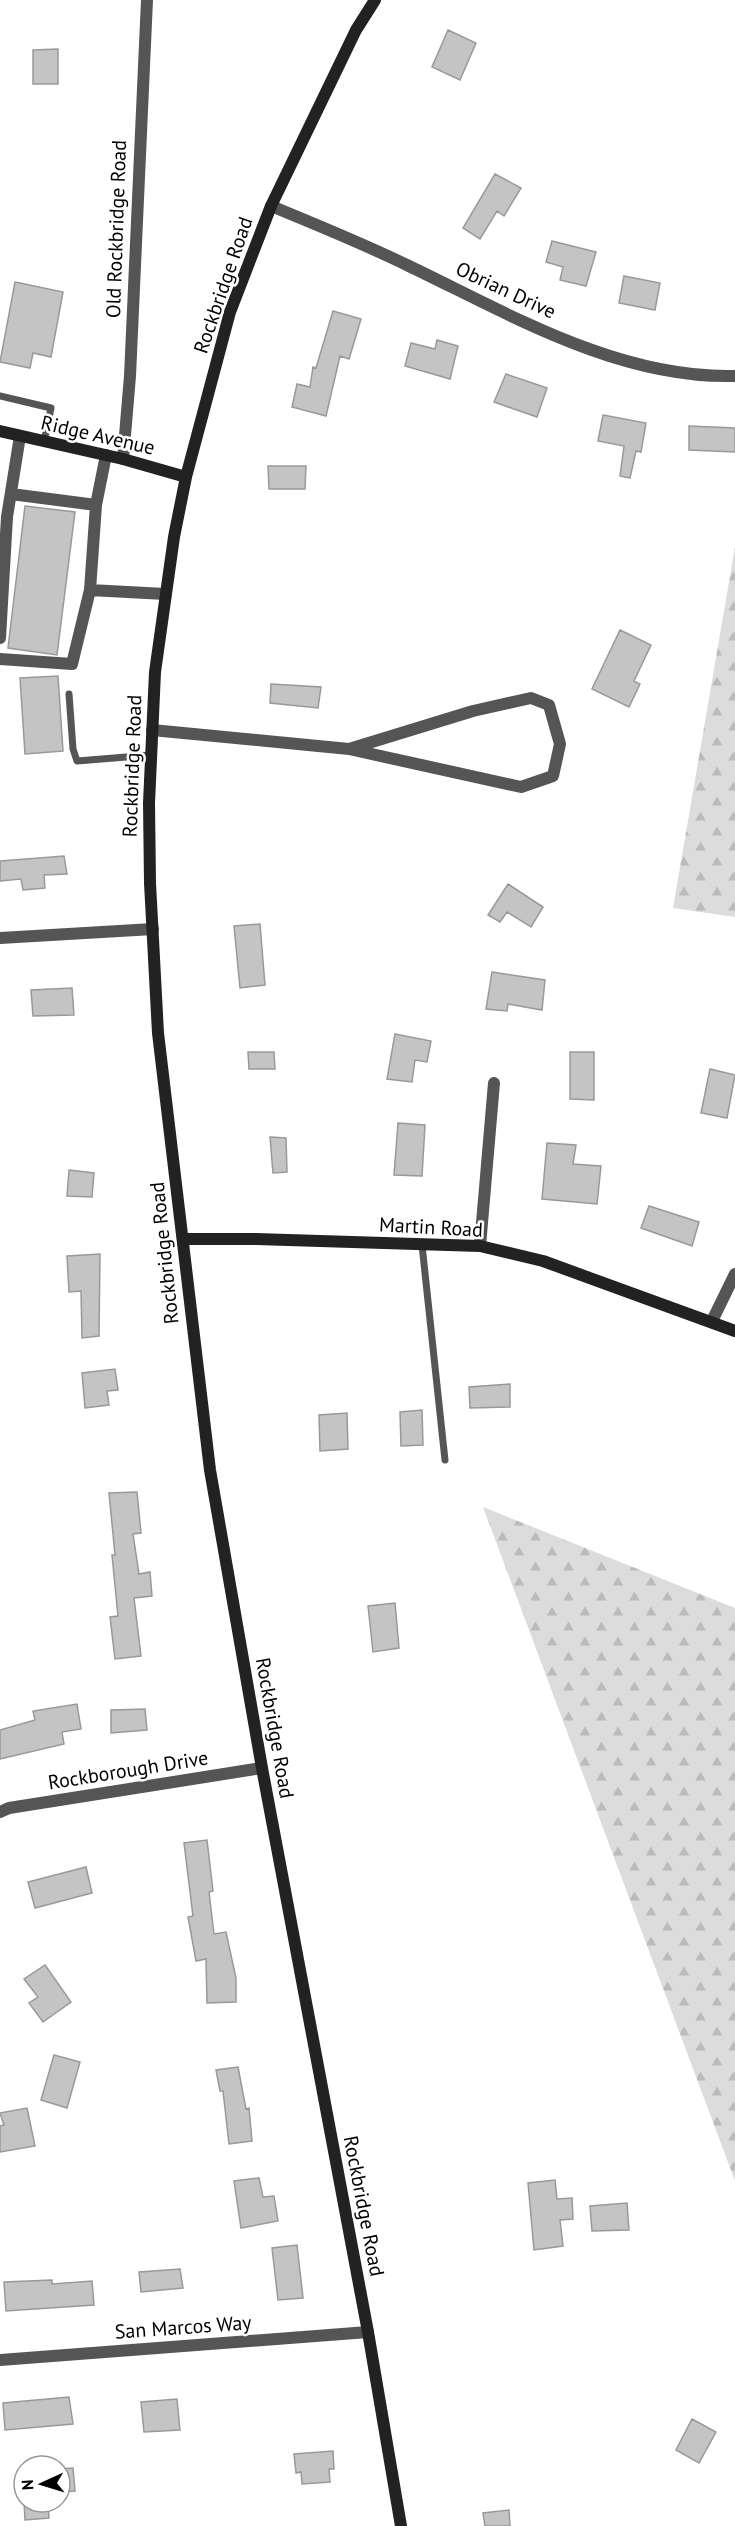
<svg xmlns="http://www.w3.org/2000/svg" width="735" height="2526" font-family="'PT Sans',sans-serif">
  <defs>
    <pattern id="forest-firs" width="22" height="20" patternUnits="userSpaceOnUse" patternTransform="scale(1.5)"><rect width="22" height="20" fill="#dcdcdc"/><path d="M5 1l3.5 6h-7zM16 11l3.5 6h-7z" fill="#bbb"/></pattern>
  </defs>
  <rect width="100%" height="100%" fill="#fff"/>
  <!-- forest -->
  <path fill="url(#forest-firs)" d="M735 547V917L673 908Z
    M483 1507 735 1608V2181Z"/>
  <!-- building -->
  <path fill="#c4c4c4" stroke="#999" stroke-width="1.5" d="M448 30 476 43 460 80 432 67Z
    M58 49V84H33V50Z
    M495 174 521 188 504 216 497 211 480 239 463 228Z
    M552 241 596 252 586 286 560 280 563 267 546 262Z
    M624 276 660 283 655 310 619 303Z
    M15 282 63 292 51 357 33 353 30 368 0 362Z
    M333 311 361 319 349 359 340 356 326 416 292 407 297 384 310 387 313 367 316 368Z
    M437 340 458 346 450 379 405 366 411 343 435 349Z
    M506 374 547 388 537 417 494 402Z
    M603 415 646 423 641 452 636 451 630 478 620 476 624 446 598 441Z
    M689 426 735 428V452L689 450Z
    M268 466H306L305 489H269Z
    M25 506 75 512 57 655 8 648Z
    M620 630 651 645 634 681 640 684 629 707 592 689Z
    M58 676 63 751 25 754 20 678Z
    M271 684 321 687 318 708 270 703Z
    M64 856 67 874 44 875 45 888 23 890 21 879 0 881V861Z
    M508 884 543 907 531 927 507 912 500 922 488 915Z
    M260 924 265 985 240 988 234 926Z
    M492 972 545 980 542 1010 508 1004 507 1011 486 1009Z
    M72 988 74 1015 33 1016 31 990Z
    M395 1034 431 1041 427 1062 415 1060 412 1082 387 1079Z
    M248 1052H274L275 1069H249Z
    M570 1052H594V1100L570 1099Z
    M710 1069 735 1075 727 1118 701 1113Z
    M398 1123 425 1125 422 1176 394 1175Z
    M270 1137 286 1138 287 1172 273 1173Z
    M547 1143 576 1145 573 1164 601 1166 597 1204 542 1199Z
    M69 1170 94 1173 92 1197 67 1196Z
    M649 1206 699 1222 692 1246 641 1228Z
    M100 1254 99 1336 82 1338 81 1291 69 1292 67 1256Z
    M115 1369 118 1390 107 1391 109 1405 85 1408 82 1373Z
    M510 1384V1407L470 1408 469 1387Z
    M422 1410 423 1445 401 1446 400 1412Z
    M347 1413 348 1449 320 1451 319 1415Z
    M137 1492 141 1533 133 1534 139 1574 150 1572 152 1596 134 1598 141 1656 115 1659 110 1617 118 1616 112 1555H115L109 1493Z
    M395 1603 399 1648 373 1652 368 1606Z
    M77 1704 81 1729 62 1732 64 1744 0 1759V1730L35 1720 33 1711Z
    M145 1709 147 1730 111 1733V1710Z
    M207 1840 213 1891 209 1892 214 1934 226 1932 236 1978V2002L207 2003 206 1959 196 1961 188 1917 193 1916 184 1843Z
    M86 1867 92 1893 35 1908 28 1882Z
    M45 1965 71 2002 43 2022 29 2003 38 1997 24 1979Z
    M54 2055 80 2062 67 2108 41 2100Z
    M238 2067 246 2109 249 2108 252 2141 229 2144 223 2091H220L216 2070Z
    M27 2108 35 2146 0 2152V2126L4 2125 0 2113Z
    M259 2178 263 2197 274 2196 278 2221 241 2228 234 2181Z
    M555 2180 557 2199 572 2198 573 2219 560 2220 563 2246 534 2250 528 2183Z
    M627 2203 629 2230 592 2231 590 2206Z
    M297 2245 303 2298 278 2300 272 2248Z
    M180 2269 183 2288 141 2292 139 2272Z
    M52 2280V2284L92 2281 94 2305 6 2311 4 2282Z
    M69 2397 73 2424 5 2430 3 2403Z
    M177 2399 180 2430 144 2432 141 2402Z
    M692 2419 716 2432 699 2463 676 2450Z
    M333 2451 334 2469H329L330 2482 302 2484 301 2472 296 2473 294 2454Z
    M73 2468 75 2491 60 2492V2469Z
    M24 2502H48L49 2518 25 2520Z
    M509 2510 510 2526H485L483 2513Z"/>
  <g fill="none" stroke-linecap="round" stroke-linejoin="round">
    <!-- lane -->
    <path stroke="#555" stroke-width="7" d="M0 396 51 408 44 442
      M69 694 73 749 77 761 151 755
      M422 1245 445 1460"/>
    <!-- street -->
    <path stroke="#555" stroke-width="12" d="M271 206C317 225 364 244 409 266 511 315 619 379 735 376
      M123 459 130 376 147 0
      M11 494 96 505 106 455
      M90 590 165 594
      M0 638 7 517 20 436
      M0 659 72 664 90 590 96 505
      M152 730 349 749 521 787 553 776 560 744 549 705 531 698 473 711 349 749
      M0 938 153 929
      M480 1246 494 1083
      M712 1321 735 1274
      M0 1812 9 1808 262 1768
      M0 2360 368 2332"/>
    <!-- secondary -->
    <path stroke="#222" stroke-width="12" d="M375 0 356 30 271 206 230 312 186 477 174 537 155 672 149 803 150 883 158 1033 210 1470 262 1768 368 2332 401 2526
      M0 431 123 459 186 477
      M183 1239H256L480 1246 543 1261 735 1331"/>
  </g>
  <g text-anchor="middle" stroke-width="5" stroke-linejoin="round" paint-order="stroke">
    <!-- street labels -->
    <g font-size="20" fill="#000" stroke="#fff">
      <text transform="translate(116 229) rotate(-88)" y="7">Old Rockbridge Road</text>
      <text transform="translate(223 285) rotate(-71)" y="7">Rockbridge Road</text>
      <text transform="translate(506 290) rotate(25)" y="7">Obrian Drive</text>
      <text transform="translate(98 435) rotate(13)" y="7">Ridge Avenue</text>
      <text transform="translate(132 766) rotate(-88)" y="7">Rockbridge Road</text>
      <text transform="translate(431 1227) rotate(3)" y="7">Martin Road</text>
      <text transform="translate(164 1253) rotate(-96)" y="7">Rockbridge Road</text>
      <text transform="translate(275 1728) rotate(80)" y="7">Rockbridge Road</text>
      <text transform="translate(128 1770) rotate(-9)" y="7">Rockborough Drive</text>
      <text transform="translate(364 2206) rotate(79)" y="7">Rockbridge Road</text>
      <text transform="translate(183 2327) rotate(-4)" y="7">San Marcos Way</text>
    </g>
  </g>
  <!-- north arrow -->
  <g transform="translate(42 2484) rotate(266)"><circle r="28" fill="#ffffff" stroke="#999999" stroke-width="1.5"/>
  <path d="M0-4.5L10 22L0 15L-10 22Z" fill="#000000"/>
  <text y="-9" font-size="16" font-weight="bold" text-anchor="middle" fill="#000000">N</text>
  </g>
</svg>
